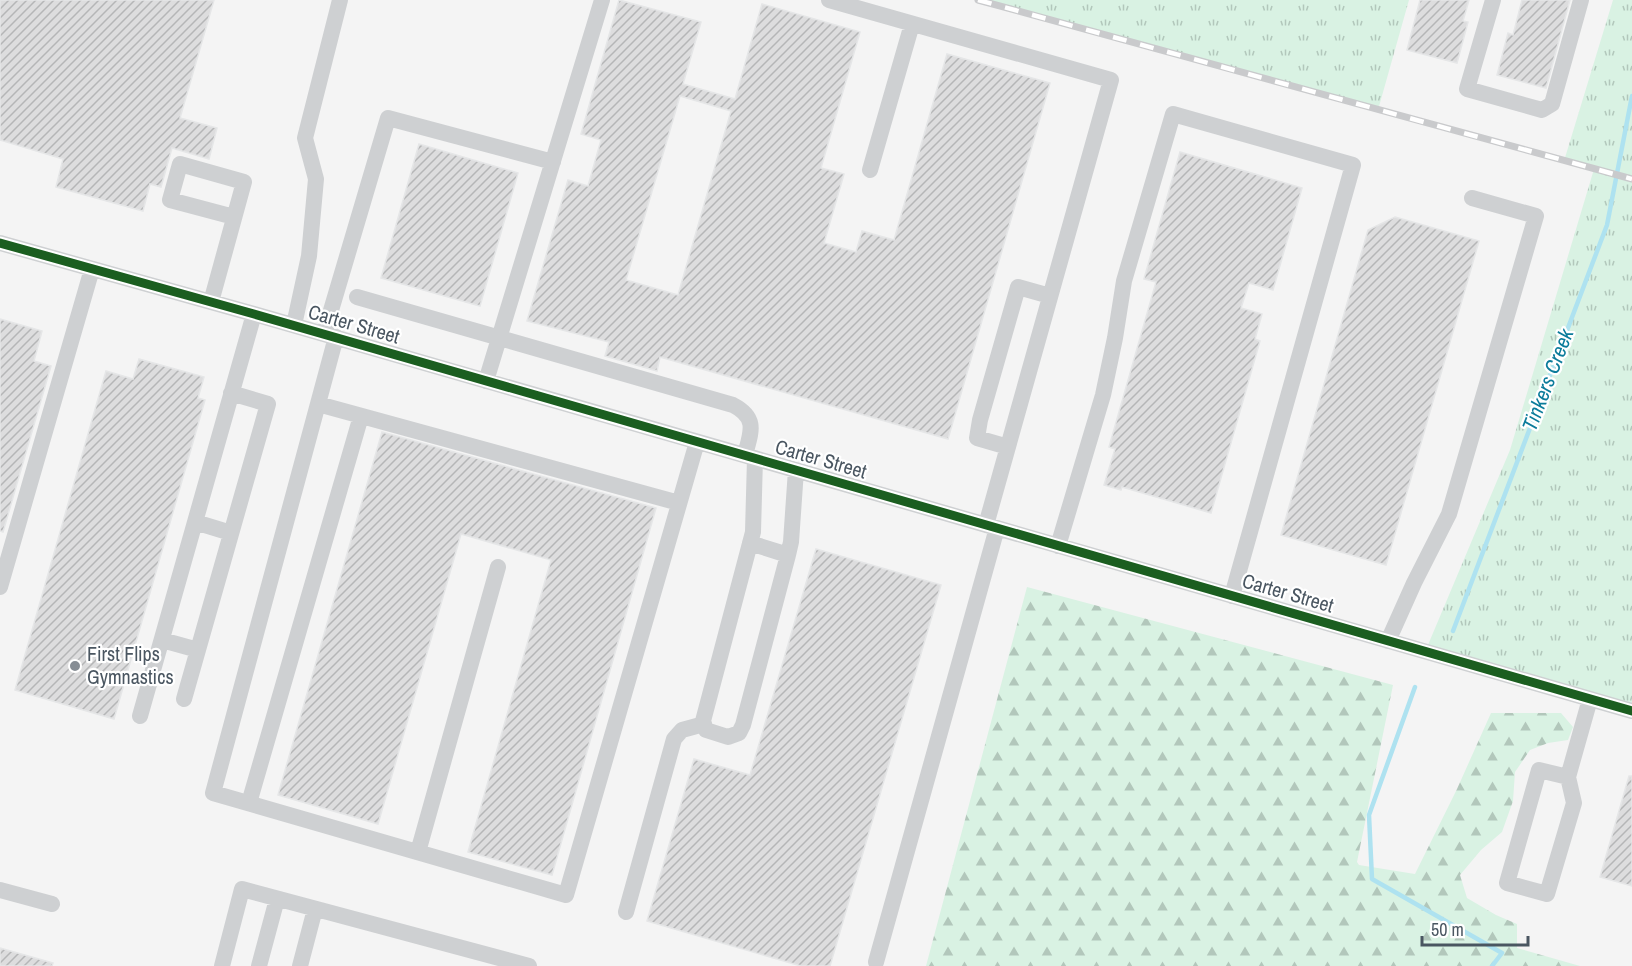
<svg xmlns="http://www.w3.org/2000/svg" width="1632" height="966" font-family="'Archivo Narrow',sans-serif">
  <defs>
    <pattern id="grass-tufts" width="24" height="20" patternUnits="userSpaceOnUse" patternTransform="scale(1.5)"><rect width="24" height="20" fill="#d9f2e3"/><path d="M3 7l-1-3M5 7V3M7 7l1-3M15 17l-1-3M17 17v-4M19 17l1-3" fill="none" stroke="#b2c7bb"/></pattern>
    <pattern id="forest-firs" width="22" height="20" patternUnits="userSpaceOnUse" patternTransform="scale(1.5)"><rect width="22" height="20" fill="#d9f2e3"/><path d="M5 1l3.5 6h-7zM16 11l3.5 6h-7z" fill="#b2c7bb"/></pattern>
    <pattern id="building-hatch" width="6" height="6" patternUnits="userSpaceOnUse" patternTransform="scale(1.5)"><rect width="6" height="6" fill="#ddddde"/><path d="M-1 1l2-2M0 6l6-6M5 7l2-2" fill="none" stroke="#b5b6b7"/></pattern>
  </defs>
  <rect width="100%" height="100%" fill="#f4f4f4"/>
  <!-- grass -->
  <path fill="url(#grass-tufts)" d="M978 0H1409L1378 110Z
    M1613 0H1632V711L1425 652 1510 450 1594 169 1564 161Z"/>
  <!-- forest -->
  <path fill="url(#forest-firs)" d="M1027 587 1393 685 1357 862 1359 865 1415 874 1457 789 1491 713H1561L1573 727 1568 740 1548 743 1530 750 1515 772 1513 801 1502 832 1481 850 1460 875 1467 898 1496 915 1517 924V948L1580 966H926Z"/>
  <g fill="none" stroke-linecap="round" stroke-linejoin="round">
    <!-- stream -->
    <path stroke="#aee2f0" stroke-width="4.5" d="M1453 631 1607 225 1632 96
      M1415 687 1369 815 1372 879 1502 953 1492 966"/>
  </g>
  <!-- building -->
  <path fill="url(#building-hatch)" stroke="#e5e6e7" stroke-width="1.5" fill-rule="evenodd" d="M0 0H214L180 118 217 128 209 159 172 148 161 187 150 184 143 211 56 187 63 159 0 140Z
    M619 0 701 22 683 84 735 99 762 4 860 32 821 168 844 174 824 243 856 252 862 231 894 240 947 54 1050 83 948 439 660 357 657 371 605 356 609 342 527 321 568 180 588 186 601 140 581 134ZM680 96 731 111 678 295 626 280Z
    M1420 0H1469L1463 21 1468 22 1457 63 1407 50Z
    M1522 0H1570L1546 88 1497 75 1508 33 1513 35Z
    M419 144 518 173 480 306 381 278Z
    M1180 152 1302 188 1273 290 1249 283 1241 308 1262 314 1255 339 1260 341 1211 513 1122 487 1121 490 1104 485 1115 449 1109 447 1156 282 1144 279Z
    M1395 217 1479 241 1386 565 1281 535 1368 230Z
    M0 319 42 331 34 361 51 366 3 532 0 531Z
    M139 359 204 377 198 398 205 400 114 719 15 690 106 371 133 379Z
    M382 432 656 508 552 875 468 852 551 560 461 534 378 824 278 795Z
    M816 549 941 585 830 966H801L647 921 694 759 750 775Z
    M1629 776H1632V886L1600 877Z
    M0 948 53 963 52 966H0Z"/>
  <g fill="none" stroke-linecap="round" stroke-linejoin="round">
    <!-- minor -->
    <path stroke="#ced0d2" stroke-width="16" d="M829 0 1111 80 986 525
      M1493 0 1467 89 1542 110 1552 104 1581 0
      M870 170 912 24
      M0 243 254 314 1632 711
      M357 297 733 405C758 418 751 432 745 455
      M211 302C222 262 233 222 244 182L180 164 170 200 234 217
      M294 325 309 256 316 179 305 138 340 0
      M324 334 388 118 553 162
      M336 337 213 793 566 895 697 442
      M486 381 602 0
      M318 404 679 503
      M1008 447 977 438 980 420 1018 287 1050 296
      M755 458 753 532 703 721 706 730 728 737 739 733 743 725 788 555 791 542 796 470
      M195 522 231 533
      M750 543 788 555
      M1058 546 1103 395 1115 338 1124 281 1173 114 1353 165 1232 596
      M0 587 92 269
      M162 640 198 650
      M1388 641 1414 583 1449 514 1536 216 1472 198
      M184 699 268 404 231 393
      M140 716 254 314
      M1568 777 1574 803 1547 894 1507 883 1539 770 1568 777 1590 699
      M249 803 361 416
      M418 852 498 567
      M0 890 52 904
      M626 912 674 739 682 730 704 724
      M876 962 997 528
      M222 966 242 889 529 966
      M259 966 277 899
      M300 966 315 909"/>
    <!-- rail casing -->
    <g stroke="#c9cacc" stroke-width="7">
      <path id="rail" d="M978 0 1632 179"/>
    </g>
    <!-- rail -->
    <use href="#rail" stroke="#fff" stroke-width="4.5" stroke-dasharray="14" stroke-linecap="butt"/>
    <!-- cycleway casing -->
    <g stroke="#fff" stroke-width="13">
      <path id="cycleway" d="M0 243 254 314 1632 711"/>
    </g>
    <!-- cycleway -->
    <use href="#cycleway" stroke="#1b5e20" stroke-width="9"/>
  </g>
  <!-- markers -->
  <circle fill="#868d94" stroke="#fff" stroke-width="2" cx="75" cy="666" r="6"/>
  <g text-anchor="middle" stroke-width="4.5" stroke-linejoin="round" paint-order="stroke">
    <!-- street labels -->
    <g font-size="20" fill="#4a5661" stroke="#fff">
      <text transform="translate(354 324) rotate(16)" y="7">Carter Street</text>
      <text transform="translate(821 459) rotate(16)" y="7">Carter Street</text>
      <text transform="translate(1288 593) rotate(16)" y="7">Carter Street</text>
    </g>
    <!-- poi labels -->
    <g font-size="20" fill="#4a5661" stroke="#fff" text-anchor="start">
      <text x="87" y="661">First Flips<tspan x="87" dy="23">Gymnastics</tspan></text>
    </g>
    <!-- water labels -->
    <g font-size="21" font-style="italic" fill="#0c7c9b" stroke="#fff">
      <text transform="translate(1548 380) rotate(-69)" y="7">Tinkers Creek</text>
    </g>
  </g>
  <!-- scale -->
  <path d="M1422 936v9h106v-9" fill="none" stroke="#4a5661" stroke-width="3"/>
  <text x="1431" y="936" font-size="18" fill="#4a5661" stroke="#ffffff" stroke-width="4.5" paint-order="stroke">50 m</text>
</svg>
